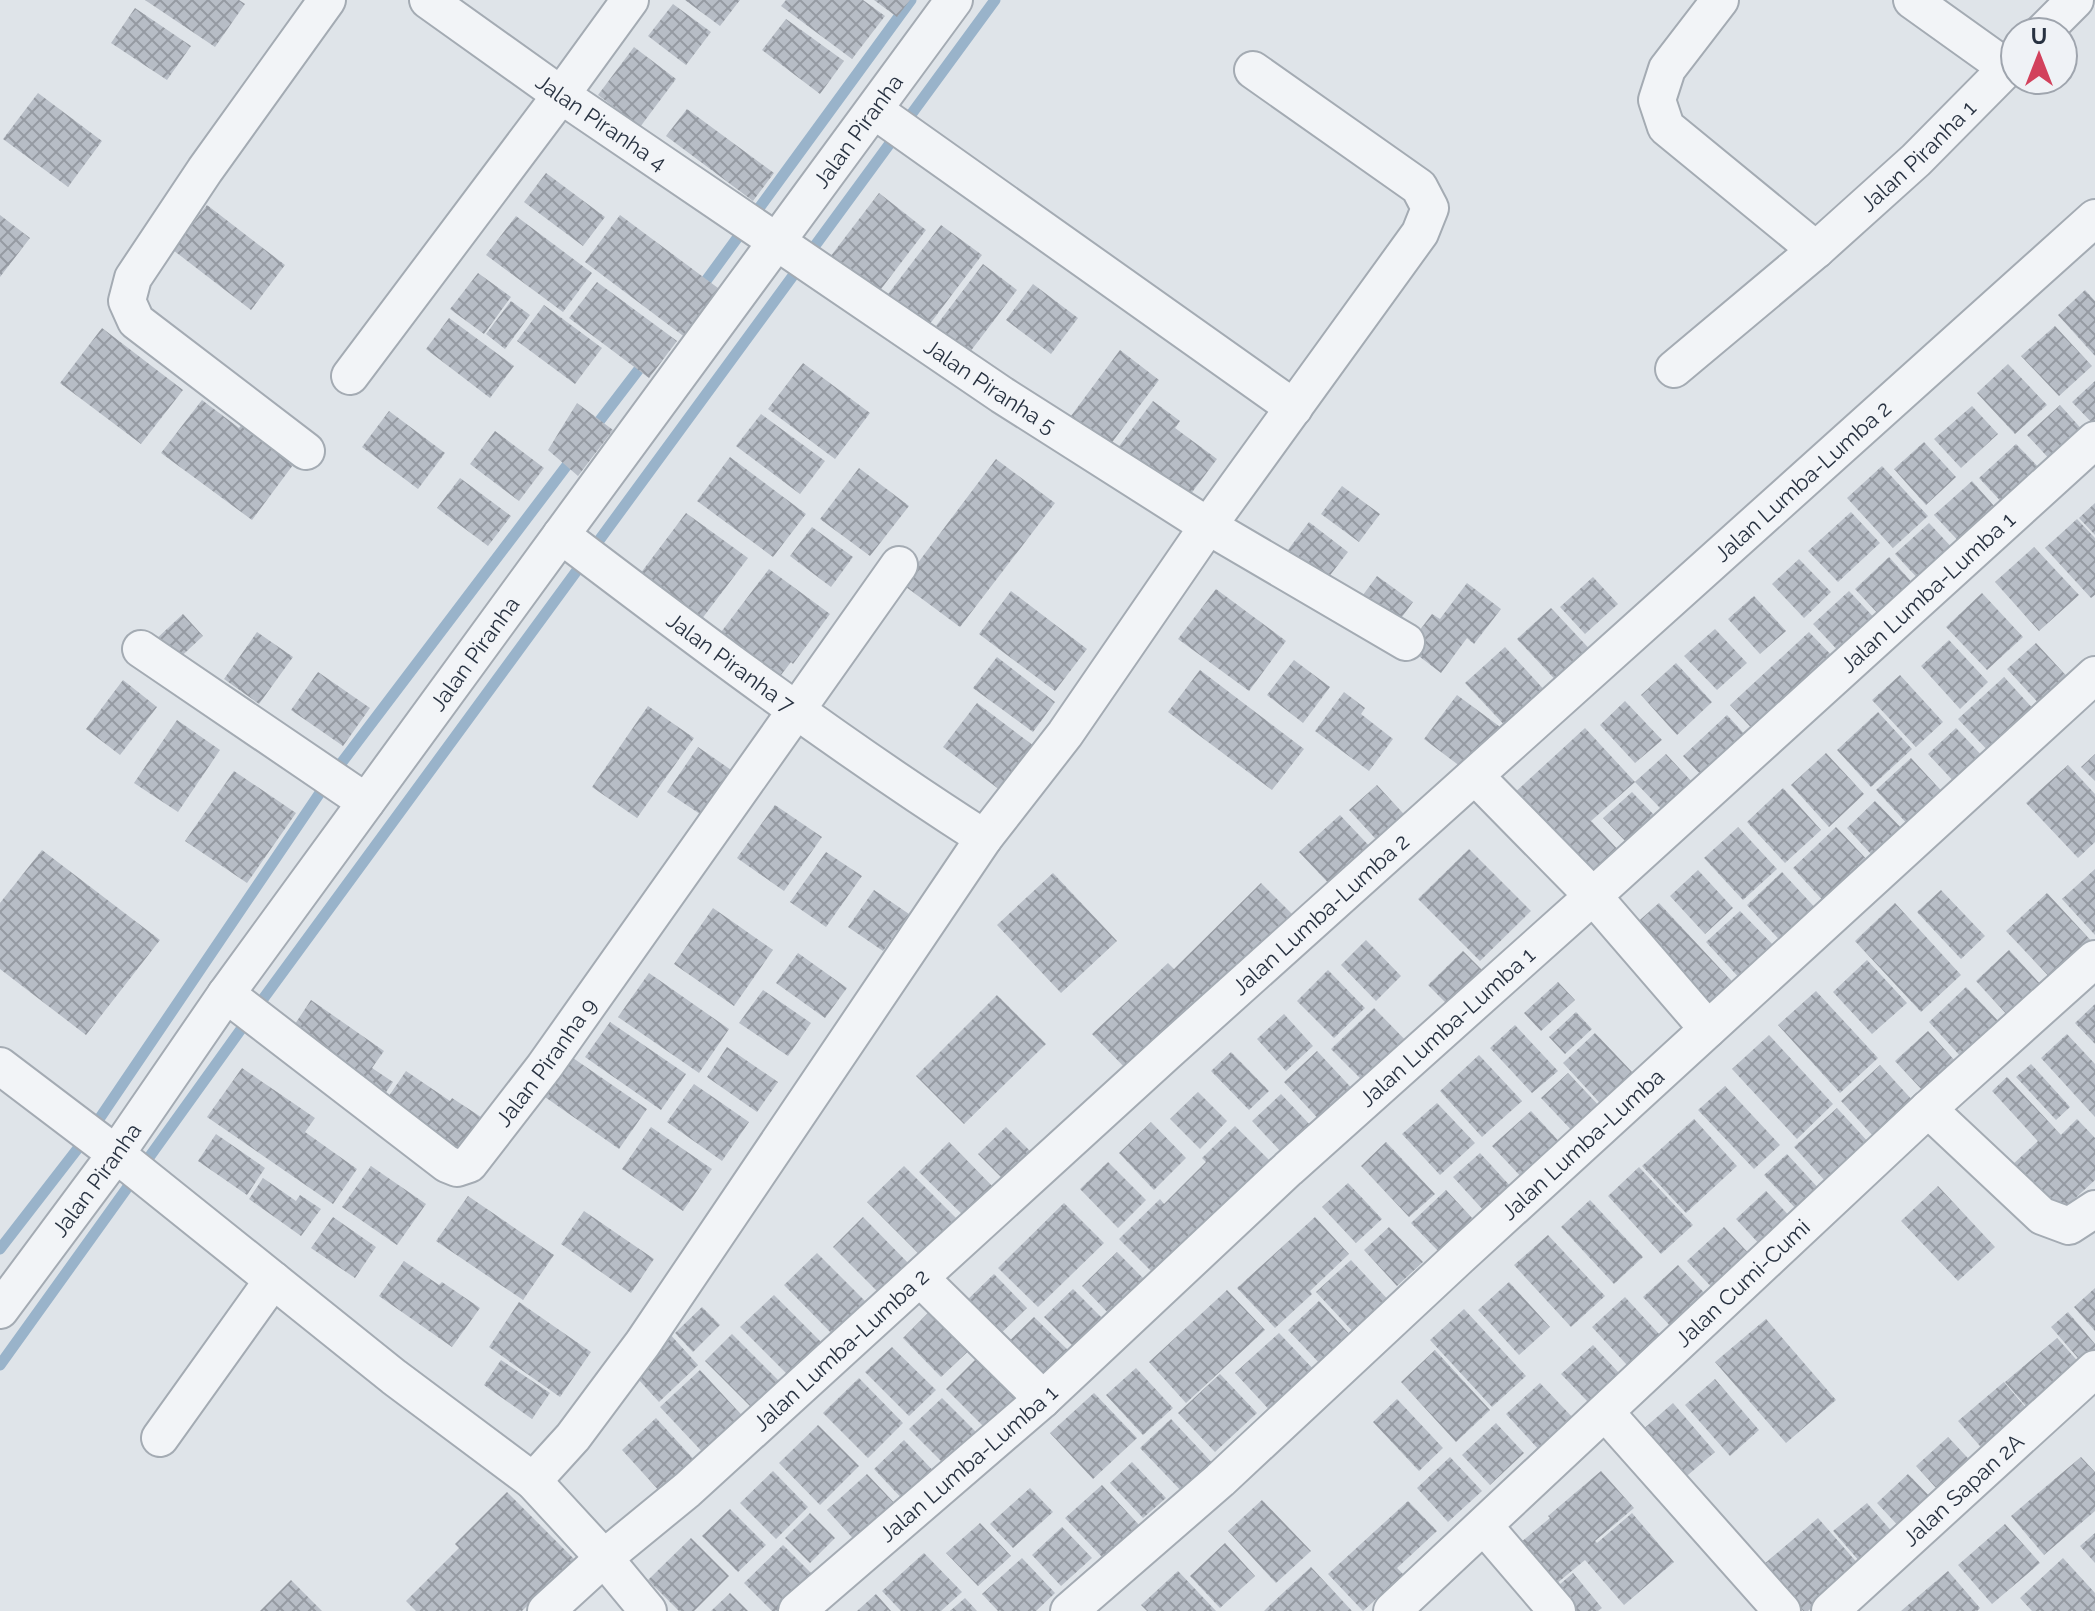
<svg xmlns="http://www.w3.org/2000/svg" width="2095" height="1611" font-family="Raleway,sans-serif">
  <defs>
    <pattern id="building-cross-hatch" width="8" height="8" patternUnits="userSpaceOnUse" patternTransform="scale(2)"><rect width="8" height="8" fill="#b7bdc6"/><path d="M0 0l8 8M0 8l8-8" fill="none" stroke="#959aa2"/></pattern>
  </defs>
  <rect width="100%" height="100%" fill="#dfe4e9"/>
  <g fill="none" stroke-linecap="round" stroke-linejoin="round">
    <!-- stream -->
    <path stroke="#99b3ca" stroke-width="11" d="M700 289 911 0
      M591 432 646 360
      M0 1249 89 1134 330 778 574 456
      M0 1365 252 1014 995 0"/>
  </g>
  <!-- building -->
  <path fill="url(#building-cross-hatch)" d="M145 0H239L245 4 215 47Z
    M685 0H740L720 26Z
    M786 0H863L885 16 852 59 781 6Z
    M874 0H910L897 17Z
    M673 4 711 32 686 65 648 36Z
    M135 8 191 46 167 80 111 43Z
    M786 19 844 61 820 94 762 50Z
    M634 47 676 79 640 127 598 95Z
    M38 93 102 141 68 187 3 139Z
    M687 109 774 173 753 201 666 136Z
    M546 173 605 217 583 246 524 202Z
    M879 193 926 230 878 293 830 257Z
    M207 205 285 265 251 310 173 250Z
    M0 215 30 238 0 277Z
    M620 215 722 291 686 338 585 262Z
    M516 216 592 273 563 312 486 255Z
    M941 225 982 255 926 329 885 298Z
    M983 264 1017 290 970 352 936 326Z
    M478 273 511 297 484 334 450 309Z
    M597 282 677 341 649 378 569 318Z
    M1033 284 1078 318 1051 354 1006 320Z
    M2085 290 2095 301V356L2058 315Z
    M511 301 530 315 505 349 486 334Z
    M544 305 602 348 575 384 517 341Z
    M449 318 514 366 490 398 426 349Z
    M2055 326 2092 366 2059 396 2021 356Z
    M102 328 183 390 141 444 60 383Z
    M1120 350 1159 380 1104 453 1065 424Z
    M803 363 870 413 835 459 768 409Z
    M2008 364 2047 405 2015 434 1977 393Z
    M2095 381V426L2072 402Z
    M202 400 239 428 244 422 296 461 252 520 161 453Z
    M1153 401 1180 421 1175 428 1217 459 1190 495 1148 464 1141 473 1114 453Z
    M577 403 613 430 578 476 548 450Z
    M2060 405 2086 434 2054 464 2027 435Z
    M1972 406 1998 434 1961 468 1934 439Z
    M389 411 445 453 418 489 362 447Z
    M761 414 825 461 800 494 736 446Z
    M495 431 544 468 519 501 470 464Z
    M1924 442 1956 477 1926 505 1894 469Z
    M2016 444 2045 474 2008 509 1979 478Z
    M730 457 806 514 773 557 697 501Z
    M996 459 1055 503 960 627 902 584Z
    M1882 466 1928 516 1893 548 1847 498Z
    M859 468 909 506 870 556 820 519Z
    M460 478 511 516 488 546 437 508Z
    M1972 481 2002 515 1966 549 1934 515Z
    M1342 486 1380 514 1359 542 1321 514Z
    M2095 503V535L2079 518Z
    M1851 512 1880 543 1838 582 1808 551Z
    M686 513 748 558 701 620 640 574Z
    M2077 519 2095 538V595L2091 598 2045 548Z
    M1309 522 1348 552 1324 583 1285 554Z
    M1929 523 1957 553 1923 584 1895 554Z
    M812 527 853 557 831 587 790 556Z
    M2034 547 2079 595 2039 631 1995 582Z
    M1889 557 1917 588 1883 619 1855 589Z
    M1799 559 1831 592 1804 618 1772 584Z
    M769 569 830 614 793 664 791 662 771 688 712 644Z
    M1377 576 1413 602 1396 625 1360 599Z
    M1593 577 1618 604 1585 634 1560 607Z
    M1467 583 1501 609 1474 644 1467 638 1441 673 1407 647 1432 614 1440 619Z
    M1216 589 1286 641 1249 691 1178 639Z
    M1011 591 1087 649 1055 691 979 634Z
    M1849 591 1882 626 1846 659 1813 624Z
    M1982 593 2023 637 1987 670 1946 627Z
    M1754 596 1786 631 1760 654 1728 619Z
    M1551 608 1600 660 1566 691 1517 639Z
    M183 614 203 636 173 664 153 642Z
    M1715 629 1747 663 1717 690 1684 656Z
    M257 632 293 657 259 704 224 679Z
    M1809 632 1836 660 1760 737 1730 705Z
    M1949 640 1988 682 1960 709 1921 666Z
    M2036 643 2073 683 2044 709 2007 669Z
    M1505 647 1548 694 1509 730 1465 683Z
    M997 657 1055 702 1033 732 973 688Z
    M1294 660 1330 687 1303 723 1267 695Z
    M1676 663 1712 702 1677 735 1641 695Z
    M1200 670 1304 749 1272 790 1168 712Z
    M318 672 370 708 343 746 291 710Z
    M1900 675 1943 722 1916 747 1872 700Z
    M2004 677 2037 713 1992 755 1958 719Z
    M123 680 157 707 120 755 86 729Z
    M1344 692 1365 708 1361 714 1393 739 1369 771 1315 731Z
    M1457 695 1507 732 1473 776 1424 739Z
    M1625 701 1662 740 1635 763 1600 725Z
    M977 703 1034 746 1000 790 943 747Z
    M648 706 694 738 637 818 592 787Z
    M1878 712 1912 749 1871 787 1837 750Z
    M1727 715 1749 739 1705 779 1683 756Z
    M177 720 220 750 178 812 134 783Z
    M1585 728 1635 782 1591 821 1623 855 1592 884 1510 797Z
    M1956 728 1986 760 1958 786 1928 754Z
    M698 747 737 774 706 818 667 792Z
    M1826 753 1864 794 1829 827 1791 785Z
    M1666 754 1693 783 1663 811 1635 782Z
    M2095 754V781L2081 767Z
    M1911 758 1947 797 1912 829 1876 790Z
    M2068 765 2095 794V842L2078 858 2026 803Z
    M234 771 296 813 247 883 185 841Z
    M1377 785 1412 823 1384 848 1349 810Z
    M1783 788 1821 830 1785 863 1747 822Z
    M1632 792 1657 818 1629 845 1603 818Z
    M1875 801 1911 838 1881 865 1847 828Z
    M775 805 822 837 784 891 737 858Z
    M1340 815 1375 852 1335 890 1299 852Z
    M1738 827 1777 869 1743 900 1704 858Z
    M1836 827 1872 865 1828 906 1793 868Z
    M1469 849 1531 911 1480 961 1418 899Z
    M42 850 160 940 86 1035 0 969V903Z
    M826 852 862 876 826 927 790 902Z
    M2095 869V935L2062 899Z
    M1698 870 1733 908 1705 934 1670 896Z
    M1782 872 1820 913 1785 946 1747 905Z
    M1053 873 1117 941 1061 993 997 925Z
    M1261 883 1299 921 1132 1075 1092 1034 1168 963 1174 969Z
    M874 890 909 914 883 951 848 927Z
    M1941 890 1985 936 1961 959 1917 912Z
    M2047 893 2095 945 2059 987 2006 931Z
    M1659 903 1740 990 1713 1014 1632 927Z
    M1895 903 1961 975 1921 1012 1855 941Z
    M713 908 773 950 734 1006 674 964Z
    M1740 911 1779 951 1744 983 1706 942Z
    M1366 940 1401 976 1376 1001 1341 965Z
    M2009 950 2043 987 2010 1018 1976 981Z
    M1463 951 1490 978 1455 1012 1428 985Z
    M798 953 847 988 825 1018 776 983Z
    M1867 960 1907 1003 1872 1034 1833 992Z
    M1328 970 1365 1008 1334 1038 1297 1001Z
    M649 973 729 1029 699 1073 618 1017Z
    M1558 982 1575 1000 1541 1031 1524 1013Z
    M1966 987 2001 1024 1963 1059 1929 1022Z
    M763 990 811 1023 788 1056 739 1023Z
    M1816 991 1878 1058 1840 1093 1778 1025Z
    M997 995 1046 1044 964 1124 916 1076Z
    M311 1000 384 1051 372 1068 393 1082 382 1098 289 1033Z
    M2095 1004V1044L2075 1023Z
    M1374 1008 1416 1051 1374 1092 1331 1049Z
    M1576 1012 1592 1029 1565 1054 1549 1037Z
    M1284 1014 1313 1046 1286 1071 1257 1039Z
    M610 1022 686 1074 661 1110 585 1057Z
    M1515 1025 1558 1071 1532 1093 1490 1048Z
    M1928 1031 1956 1062 1924 1092 1895 1061Z
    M1595 1033 1634 1074 1601 1104 1563 1063Z
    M2067 1034 2095 1064V1117L2041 1058Z
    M1769 1035 1833 1104 1797 1139 1732 1069Z
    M727 1047 778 1082 757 1112 707 1077Z
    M1317 1051 1359 1096 1325 1126 1284 1082Z
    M1231 1052 1269 1091 1249 1110 1211 1071Z
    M1479 1055 1522 1101 1482 1137 1440 1091Z
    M573 1058 647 1109 619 1149 545 1097Z
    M2031 1064 2070 1107 2056 1120 2016 1077Z
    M1880 1065 1915 1103 1876 1139 1841 1101Z
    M242 1068 315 1118 305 1132 357 1169 333 1204 207 1117Z
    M406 1071 450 1101 452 1098 487 1121 458 1162 380 1109Z
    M1568 1073 1605 1112 1578 1137 1541 1098Z
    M2007 1077 2061 1135 2077 1119 2095 1138V1180L2057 1215 2011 1166 2038 1141 1992 1091Z
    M694 1084 749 1122 722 1161 667 1122Z
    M1725 1086 1780 1145 1754 1169 1698 1110Z
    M1198 1092 1227 1121 1200 1149 1170 1119Z
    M1281 1094 1314 1129 1285 1156 1252 1121Z
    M1437 1103 1475 1143 1440 1175 1402 1134Z
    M1837 1108 1870 1144 1827 1183 1794 1147Z
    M1531 1111 1566 1149 1528 1184 1492 1146Z
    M1694 1119 1737 1166 1686 1213 1642 1166Z
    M1151 1122 1186 1158 1154 1190 1119 1153Z
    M1235 1126 1277 1168 1162 1282 1119 1239 1160 1199 1164 1204 1206 1162 1202 1158Z
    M651 1127 712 1169 683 1211 622 1169Z
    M1006 1127 1038 1159 1010 1186 978 1154Z
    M216 1134 265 1168 247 1195 198 1161Z
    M949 1142 996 1190 967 1219 919 1172Z
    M1386 1142 1435 1194 1409 1217 1361 1166Z
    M1480 1153 1512 1188 1486 1213 1453 1177Z
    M1787 1154 1821 1191 1799 1212 1764 1175Z
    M1108 1162 1146 1200 1118 1228 1080 1189Z
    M371 1166 426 1204 397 1245 342 1207Z
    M904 1166 966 1228 929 1264 867 1202Z
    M1639 1167 1693 1225 1661 1254 1608 1196Z
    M263 1178 296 1201 300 1195 321 1209 301 1236 249 1199Z
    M1348 1183 1382 1219 1356 1243 1322 1207Z
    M1938 1186 1995 1247 1958 1281 1901 1221Z
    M1446 1190 1473 1219 1438 1251 1411 1223Z
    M1766 1191 1794 1221 1764 1249 1736 1219Z
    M468 1196 554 1255 523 1300 436 1241Z
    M1590 1200 1643 1257 1614 1284 1561 1227Z
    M1064 1203 1104 1243 1038 1307 998 1268Z
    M584 1211 654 1259 631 1293 561 1244Z
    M333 1217 376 1247 355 1278 311 1248Z
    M863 1217 914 1269 884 1298 833 1247Z
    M1315 1217 1349 1254 1310 1291 1312 1294 1275 1328 1237 1288Z
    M1389 1227 1423 1262 1397 1286 1364 1250Z
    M1724 1227 1754 1259 1717 1293 1687 1261Z
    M1548 1235 1605 1296 1571 1327 1514 1265Z
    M1117 1252 1149 1284 1114 1319 1082 1286Z
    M817 1253 874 1310 841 1343 784 1285Z
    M1351 1260 1394 1306 1359 1338 1316 1292Z
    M404 1261 439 1285 442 1282 480 1308 452 1347 379 1296Z
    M1678 1265 1711 1300 1676 1332 1643 1297Z
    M994 1274 1027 1308 995 1339 962 1305Z
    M1509 1282 1550 1327 1519 1355 1478 1310Z
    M2095 1288V1331L2074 1307Z
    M1073 1289 1112 1328 1083 1356 1044 1317Z
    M1227 1290 1265 1330 1186 1403 1149 1362Z
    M774 1295 822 1343 789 1376 740 1327Z
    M1625 1297 1660 1335 1627 1365 1592 1327Z
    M1319 1301 1355 1340 1324 1368 1288 1330Z
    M519 1302 591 1352 560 1397 489 1347Z
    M939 1302 978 1342 941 1377 903 1338Z
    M702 1307 720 1325 693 1352 675 1333Z
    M1464 1309 1526 1376 1492 1407 1430 1340Z
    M2068 1312 2095 1344V1355L2084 1365 2051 1327Z
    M1034 1317 1071 1353 1042 1383 1005 1345Z
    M1766 1319 1836 1400 1786 1443 1715 1362Z
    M668 1332 698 1365 659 1402 628 1368Z
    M1279 1333 1318 1374 1274 1415 1235 1373Z
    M732 1334 781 1383 754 1410 705 1361Z
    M2057 1338 2083 1367 2031 1412 2005 1382Z
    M1593 1345 1619 1373 1588 1402 1561 1374Z
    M892 1347 936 1390 909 1416 865 1372Z
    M1435 1350 1490 1410 1456 1442 1401 1382Z
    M982 1353 1022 1393 985 1428 946 1389Z
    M501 1360 550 1393 532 1419 484 1385Z
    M1136 1368 1173 1408 1143 1435 1106 1395Z
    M700 1370 748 1422 708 1458 660 1407Z
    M1220 1374 1257 1413 1215 1452 1178 1413Z
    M859 1378 903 1423 868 1458 823 1413Z
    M1715 1379 1759 1430 1730 1456 1685 1405Z
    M2004 1382 2032 1415 1987 1454 1958 1421Z
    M1540 1383 1575 1420 1541 1452 1506 1414Z
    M1094 1393 1137 1438 1093 1479 1050 1433Z
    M942 1398 982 1438 950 1470 909 1429Z
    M1397 1399 1443 1448 1419 1471 1373 1422Z
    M1673 1403 1715 1452 1682 1480 1640 1432Z
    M656 1418 697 1463 663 1495 622 1450Z
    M1171 1419 1217 1468 1186 1496 1140 1448Z
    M1496 1423 1524 1453 1490 1485 1462 1455Z
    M818 1425 859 1466 820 1505 779 1463Z
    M1948 1437 1980 1471 1948 1501 1916 1466Z
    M904 1440 940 1478 909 1506 874 1469Z
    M1450 1457 1482 1491 1448 1522 1417 1488Z
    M2081 1457 2095 1472V1511L2044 1555 2011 1516Z
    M1132 1462 1166 1498 1143 1518 1110 1483Z
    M773 1471 808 1507 776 1539 740 1503Z
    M1601 1471 1634 1508 1595 1541 1597 1543 1632 1513 1674 1562 1624 1605 1585 1560 1556 1584 1520 1543 1550 1518 1548 1516Z
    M867 1474 901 1510 861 1547 827 1510Z
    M1908 1474 1936 1503 1904 1532 1877 1503Z
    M1102 1485 1139 1525 1103 1558 1065 1518Z
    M1030 1488 1053 1512 1013 1548 990 1524Z
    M507 1492 574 1559 522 1611H416L406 1601 459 1548 455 1544Z
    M1262 1500 1311 1551 1276 1583 1228 1531Z
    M1408 1501 1437 1531 1397 1568 1403 1574 1363 1611 1328 1574Z
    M1867 1503 1894 1534 1860 1562 1833 1531Z
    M730 1509 766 1545 738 1572 702 1536Z
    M810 1513 835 1538 810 1563 785 1538Z
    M1818 1518 1860 1566 1808 1611H1803L1763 1565Z
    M980 1523 1011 1556 978 1586 946 1553Z
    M2005 1524 2040 1563 1992 1604 1958 1565Z
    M1062 1527 1092 1558 1061 1586 1032 1555Z
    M2095 1533V1563L2080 1546Z
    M691 1538 729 1576 694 1611H679L648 1580Z
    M1225 1543 1255 1576 1220 1608 1190 1576Z
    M783 1545 818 1580 786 1611H772L744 1583Z
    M924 1553 962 1592 941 1611H901L882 1591Z
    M1022 1558 1055 1593 1036 1611H998L982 1594Z
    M2063 1558 2095 1593V1611H2032L2020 1598Z
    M1311 1567 1352 1611H1264L1271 1604Z
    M1178 1571 1216 1611H1147L1141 1605Z
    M1948 1571 1980 1608 1977 1611H1901Z
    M1573 1573 1602 1608 1598 1611H1559L1546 1596Z
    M291 1580 322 1611H260Z
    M730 1593 748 1611H711Z
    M876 1594 891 1611H857Z
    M965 1598 977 1611H950Z"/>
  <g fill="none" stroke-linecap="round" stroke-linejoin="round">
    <!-- street casing -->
    <g stroke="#a4abb3" stroke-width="40">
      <g id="street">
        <path id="s1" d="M428 0 561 95 1002 395 1208 526 1406 642"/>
        <path d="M1720 0 1667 69 1657 100 1666 127 1816 250"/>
        <path d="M1912 0 2007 68"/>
        <path d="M2043 32 2075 0"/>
        <path d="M874 110 1294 408"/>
        <path id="s2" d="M1674 369 1816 250 1916 160 2015 60"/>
        <path d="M350 376 561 95 630 0"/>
        <path d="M306 451 136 321 127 301 133 278 205 170 327 0"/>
        <path id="s3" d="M561 535C699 640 837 744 984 838L1065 734 1208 526 1420 233 1430 208 1419 187 1253 70"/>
        <path d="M141 649 366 802"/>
        <path d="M1475 776 1593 896 1708 1029"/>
        <path id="s4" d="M226 994 447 1164 457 1168 469 1164 544 1067 899 565"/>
        <path d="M0 1066 116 1154 394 1377 533 1481 573 1437 643 1343 984 838"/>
        <path d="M1928 1109 2042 1216 2069 1226 2095 1209"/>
        <path d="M921 1279 1043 1399"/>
        <path id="s5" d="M0 1310 116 1154 226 994 561 535 954 0"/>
        <path d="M1605 1412 1782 1611"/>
        <path d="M160 1438 273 1280"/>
        <path d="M533 1481 604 1558 648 1611"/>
        <path d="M1484 1526 1557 1611"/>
        <path id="s6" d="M546 1611 604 1558 687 1490 1166 1053 2095 218"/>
        <path id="s7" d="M797 1611 1043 1399 1288 1169 1593 896 2095 440"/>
        <path id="s8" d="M1069 1611 1220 1480 1459 1257 2095 675"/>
        <path id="s9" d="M1392 1611 1928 1109 2095 959"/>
        <path id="s10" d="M1830 1611 2095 1369"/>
      </g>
    </g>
    <!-- street -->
    <use href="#street" stroke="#f2f4f7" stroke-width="36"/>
  </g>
  <g text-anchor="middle" stroke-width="8" stroke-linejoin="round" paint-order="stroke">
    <!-- street labels -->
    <g font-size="22" fill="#283241" stroke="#eff2f6">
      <text dy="8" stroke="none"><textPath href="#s1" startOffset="212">Jalan Piranha 4</textPath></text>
      <text dy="8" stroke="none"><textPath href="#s5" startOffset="1458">Jalan Piranha</textPath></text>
      <text dy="8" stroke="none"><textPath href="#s2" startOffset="324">Jalan Piranha 1</textPath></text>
      <text dy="8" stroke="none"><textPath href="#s1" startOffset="682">Jalan Piranha 5</textPath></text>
      <text dy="8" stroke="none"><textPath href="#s6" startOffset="1690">Jalan Lumba-Lumba 2</textPath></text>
      <text dy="8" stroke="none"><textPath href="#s7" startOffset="1522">Jalan Lumba-Lumba 1</textPath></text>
      <text dy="8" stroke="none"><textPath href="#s5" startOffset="810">Jalan Piranha</textPath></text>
      <text dy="8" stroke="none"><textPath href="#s3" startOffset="212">Jalan Piranha 7</textPath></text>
      <text dy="8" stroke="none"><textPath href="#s6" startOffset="1042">Jalan Lumba-Lumba 2</textPath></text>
      <text dy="8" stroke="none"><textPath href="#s7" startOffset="874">Jalan Lumba-Lumba 1</textPath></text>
      <text dy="8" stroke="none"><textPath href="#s4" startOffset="430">Jalan Piranha 9</textPath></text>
      <text dy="8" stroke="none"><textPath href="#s8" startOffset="694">Jalan Lumba-Lumba</textPath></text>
      <text dy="8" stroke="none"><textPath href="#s5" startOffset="162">Jalan Piranha</textPath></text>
      <text dy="8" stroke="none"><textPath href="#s9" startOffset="480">Jalan Cumi-Cumi</textPath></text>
      <text dy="8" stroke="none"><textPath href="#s6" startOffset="394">Jalan Lumba-Lumba 2</textPath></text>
      <text dy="8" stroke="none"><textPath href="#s7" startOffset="226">Jalan Lumba-Lumba 1</textPath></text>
      <text dy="8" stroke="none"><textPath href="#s10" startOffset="180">Jalan Sapan 2A</textPath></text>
    </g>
  </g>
  <!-- north arrow -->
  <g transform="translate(2039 56)"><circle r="38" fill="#eff2f6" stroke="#9fa5ae" stroke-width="2"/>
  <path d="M0-6L14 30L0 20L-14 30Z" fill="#d2415c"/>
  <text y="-12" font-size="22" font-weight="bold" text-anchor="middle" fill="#283241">U</text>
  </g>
</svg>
